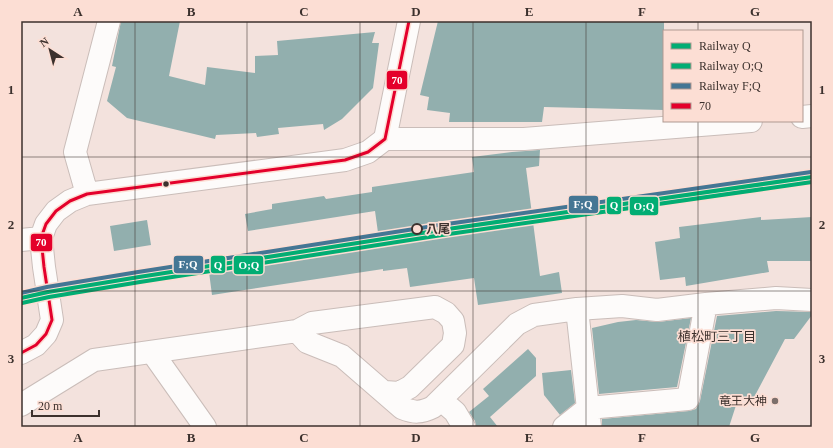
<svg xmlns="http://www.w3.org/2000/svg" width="833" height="448" font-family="'Times New Roman','Noto Sans JP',serif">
  <rect width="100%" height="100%" fill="#f3e2dd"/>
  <!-- building -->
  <path fill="#92afae" d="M121 21H180L169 76 205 85 207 67 255 73V56L278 55 277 41 375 32 372 43H379L373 88 342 119 324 130 323 124 278 128 279 134 257 137 256 133 216 135 215 139 127 118 107 101 116 67 112 66Z
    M438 21H664V110L544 107 542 122H449L450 113 427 110 429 97 420 95Z
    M540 150 539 166 526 168 540 276 559 272 562 293 478 305 474 278 410 287 407 268 383 271V269L212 295 209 272 380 247 375 211 248 231 245 214 272 209V204L324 196 326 199 372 192V187L474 172 472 157 512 152Z
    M761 217V220L812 217V261H767L769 272 686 286 685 277 660 280 655 242 680 238 679 227Z
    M147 220 151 245 114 251 110 226Z
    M776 311 812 312V315L794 339H785L751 403 739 396 729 427H602V419L689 411 696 409 700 401 717 316Z
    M691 318 677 387 599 394 592 328 618 322 636 320 658 322Z
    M528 349 536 358V376L490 417 498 427H476L475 421 469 412 489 396 483 389Z
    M571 370 575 403 560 415 544 395 542 373Z"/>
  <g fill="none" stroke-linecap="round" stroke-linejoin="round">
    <!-- minor casing -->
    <g stroke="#cabdb9" stroke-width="24">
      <path id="minor" d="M802 117 812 116
        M87 194 75 152 109 21
        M21 240 41 238
        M297 331 307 342 342 356 402 408C414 413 421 413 433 407L517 324 534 315 577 309
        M152 352 205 427
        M21 353 36 345 46 334 52 320 44 267 41 238 46 224 56 211 70 201 87 194 345 160 368 152 385 139H524L751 121
        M441 400 455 412 464 427
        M21 405 94 360 297 331 312 323 435 307 446 313 453 321 455 333 453 345 410 387 399 393 385 392
        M564 427 588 408 688 399 706 304
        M590 427 577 309 622 306 657 310 706 304 776 298 812 300"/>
    </g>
    <!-- major casing -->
    <g stroke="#cabdb9" stroke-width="24">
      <path id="major" d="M385 139 409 21"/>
    </g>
    <!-- minor -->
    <use href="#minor" stroke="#fdfbfa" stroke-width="22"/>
    <!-- major -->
    <use href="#major" stroke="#fdfbfa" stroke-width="22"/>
    <!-- bus-1 casing -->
    <g stroke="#fcded4" stroke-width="6">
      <path id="bus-1" d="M385 139 409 21
        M21 353 36 345 46 334 52 320 44 267 41 238 46 224 56 211 70 201 87 194 345 160 368 152 385 139"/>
    </g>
    <!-- bus-1 -->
    <use href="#bus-1" stroke="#e4002b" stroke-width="3"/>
    <!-- rail-1 casing -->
    <g stroke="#fcded4" stroke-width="7">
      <path id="rail-1" d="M21 298 48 292 139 277 441 230 812 177"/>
    </g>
    <!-- rail-2 casing -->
    <g stroke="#fcded4" stroke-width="7">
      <path id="rail-2" d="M22 303 49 297 140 282 442 235 812 182"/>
    </g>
    <!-- rail-3 casing -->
    <g stroke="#fcded4" stroke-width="7">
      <path id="rail-3" d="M21 293 47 287 138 272 440 225 811 172"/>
    </g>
    <!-- rail-1 -->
    <use href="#rail-1" stroke="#02ad73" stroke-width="4"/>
    <!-- rail-2 -->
    <use href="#rail-2" stroke="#02ad73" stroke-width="4"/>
    <!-- rail-3 -->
    <use href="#rail-3" stroke="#447694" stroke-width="4"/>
  </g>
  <!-- grid -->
  <path fill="none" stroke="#3c312d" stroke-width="1" stroke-opacity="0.55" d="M135 21V427M247 21V427M360 21V427M473 21V427M586 21V427M698 21V31M698 121V427M21 157H812M21 291H812"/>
  <!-- markers -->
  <circle fill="#3c312d" stroke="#fcded4" stroke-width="1.5" cx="166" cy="184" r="3.5"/>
  <circle fill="#fcded4" stroke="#3c312d" stroke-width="2" cx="417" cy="229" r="5"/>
  <circle fill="#7c6f6b" stroke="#fcded4" stroke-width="1.5" cx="775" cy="401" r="4"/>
  <g text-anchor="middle" stroke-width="3.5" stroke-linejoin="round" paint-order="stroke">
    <!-- stop labels -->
    <g font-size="12" font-weight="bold" fill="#3c312d" stroke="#fcded4" text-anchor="start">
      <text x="426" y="233">八尾</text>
    </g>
    <!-- poi labels -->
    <g font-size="12" fill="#3c312d" stroke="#fcded4" text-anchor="end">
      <text x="767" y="405">竜王大神</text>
    </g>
    <!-- neighbourhood labels -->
    <g font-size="13" fill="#3c312d" stroke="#fcded4">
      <text x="717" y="341">植松町三丁目</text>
    </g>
  </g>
  <g stroke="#fcded4" stroke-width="1.5">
    <rect x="386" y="70" width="22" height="20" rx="4" fill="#e4002b"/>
    <rect x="568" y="195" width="31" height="19" rx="4" fill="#447694"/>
    <rect x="606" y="196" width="16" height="19" rx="4" fill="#02ad73"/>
    <rect x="629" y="196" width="30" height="20" rx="4" fill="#02ad73"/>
    <rect x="30" y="233" width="23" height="19" rx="4" fill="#e4002b"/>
    <rect x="173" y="255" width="31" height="19" rx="4" fill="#447694"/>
    <rect x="210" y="255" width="16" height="19" rx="4" fill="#02ad73"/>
    <rect x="233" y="255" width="31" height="20" rx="4" fill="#02ad73"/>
  </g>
  <g font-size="11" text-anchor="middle" font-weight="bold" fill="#fff">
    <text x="397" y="84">70</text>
    <text x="583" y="208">F;Q</text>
    <text x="614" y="209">Q</text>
    <text x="644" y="210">O;Q</text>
    <text x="41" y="246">70</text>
    <text x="188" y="268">F;Q</text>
    <text x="218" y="269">Q</text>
    <text x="249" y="269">O;Q</text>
  </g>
  <!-- border -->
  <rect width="833" height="448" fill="none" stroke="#fcded4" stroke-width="44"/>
  <!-- legend -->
  <rect x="663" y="30" width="140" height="92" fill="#fcded4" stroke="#af9991"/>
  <rect x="671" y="43" width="20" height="6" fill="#02ad73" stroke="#af9991"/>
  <text x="699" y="50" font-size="12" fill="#3c312d">Railway Q</text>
  <rect x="671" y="63" width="20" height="6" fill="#02ad73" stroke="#af9991"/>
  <text x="699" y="70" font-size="12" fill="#3c312d">Railway O;Q</text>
  <rect x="671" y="83" width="20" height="6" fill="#447694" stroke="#af9991"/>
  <text x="699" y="90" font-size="12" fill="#3c312d">Railway F;Q</text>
  <rect x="671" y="103" width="20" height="6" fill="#e4002b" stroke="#af9991"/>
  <text x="699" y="110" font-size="12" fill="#3c312d">70</text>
  <!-- north arrow -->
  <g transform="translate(50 50) rotate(324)" stroke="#fcded4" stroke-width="3" paint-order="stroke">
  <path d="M0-3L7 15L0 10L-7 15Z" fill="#3c312d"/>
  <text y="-6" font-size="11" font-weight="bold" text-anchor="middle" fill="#3c312d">N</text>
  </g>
  <!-- scale -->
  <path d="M32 410v6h67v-6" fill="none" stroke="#3c312d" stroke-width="2"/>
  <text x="38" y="410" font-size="12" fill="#3c312d" stroke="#fcded4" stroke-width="3" paint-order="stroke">20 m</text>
  <rect x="22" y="22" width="789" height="404" fill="none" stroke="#3c312d" stroke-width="1.5"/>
  <g font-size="13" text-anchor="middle" font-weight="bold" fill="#3c312d">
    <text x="78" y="16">A</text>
    <text x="191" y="16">B</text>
    <text x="304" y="16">C</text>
    <text x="416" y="16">D</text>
    <text x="529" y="16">E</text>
    <text x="642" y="16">F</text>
    <text x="755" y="16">G</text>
    <text x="11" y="94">1</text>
    <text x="822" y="94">1</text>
    <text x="11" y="229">2</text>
    <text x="822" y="229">2</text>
    <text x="11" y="363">3</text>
    <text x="822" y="363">3</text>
    <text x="78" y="442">A</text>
    <text x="191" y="442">B</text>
    <text x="304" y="442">C</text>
    <text x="416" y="442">D</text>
    <text x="529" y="442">E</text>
    <text x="642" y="442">F</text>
    <text x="755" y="442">G</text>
  </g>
</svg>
